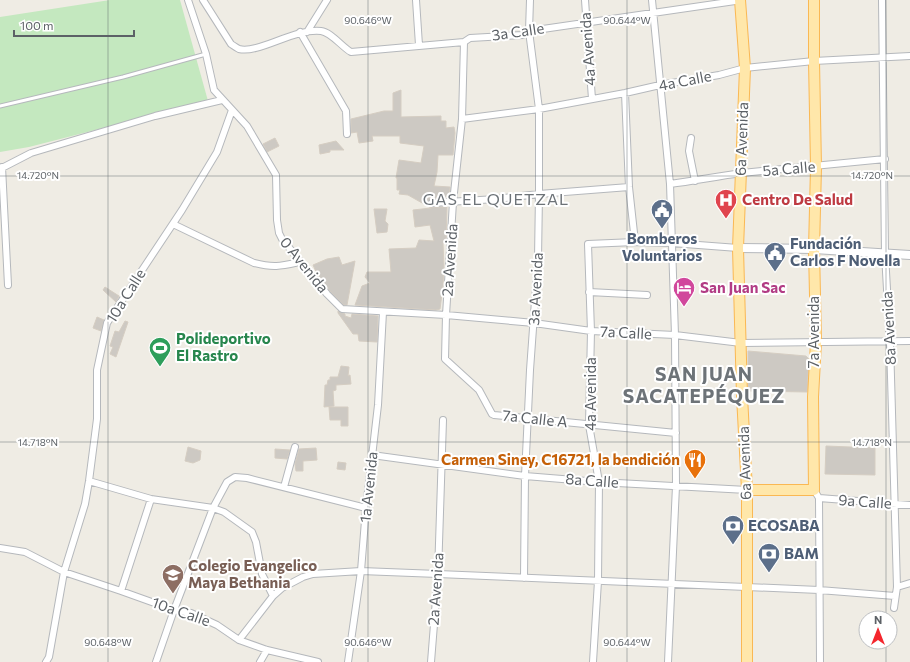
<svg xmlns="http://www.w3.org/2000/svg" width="910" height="662" font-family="Commissioner,sans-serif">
  <rect width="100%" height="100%" fill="#efece4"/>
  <!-- green -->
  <path fill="#c4e8bf" d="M110 0H180L208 101 29 147 0 152V17Z"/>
  <!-- building -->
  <path fill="#cdc9c3" stroke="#d5cdc2" d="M401 90V117L441 116V121H446V128L454 127 455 133 453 155H438L437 172 434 186 450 187 449 197 431 199 428 203 429 206 432 207H447L446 242 443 243 444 267 443 286 440 309 436 310 355 305 362 286 370 283 365 277 367 272H391L389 249 416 248 419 240 434 241 430 225 415 227 413 210 431 208 408 195 399 194 400 190H397V178H396L399 160 421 163 424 146 400 143V136H372L373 141 359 143 357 132 351 133V119L384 111H393V93Z
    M275 138 279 146 267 152 263 144Z
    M336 141 344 150H330V152L320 154 319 145Z
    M374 209H387L385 221 388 224 387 232 377 233Z
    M339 257 342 265 355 261 347 305H344L330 291 317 274 313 265 327 259Z
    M105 287 119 296 116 302 103 290Z
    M338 311 345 314V316L351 318 352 314 378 316 377 342 359 341 358 334H353L338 313Z
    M97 317 104 320 101 331 93 328Z
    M125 321 128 322 116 357 110 354 113 347 110 346 115 331 119 332Z
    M748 351 806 356 809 359 807 392 748 391Z
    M341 366 349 367 348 376 350 375 351 384 336 385V390L333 391 334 406 324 407 325 385H327L328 380H330V377H338Z
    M329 407H348V426H341V420H330Z
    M826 446 875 448V475L825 474Z
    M188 447 201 451 200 460 193 463 185 461Z
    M316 448 317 460 303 461V471H296L295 464 299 449Z
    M275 449 290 450 287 459 275 458Z
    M338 462 346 463 345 470 337 469Z"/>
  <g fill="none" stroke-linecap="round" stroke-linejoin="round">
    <!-- service casing -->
    <g stroke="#b5b8bc" stroke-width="5">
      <path id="service" d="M0 106 123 77 206 54"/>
    </g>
    <!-- minor casing -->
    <g stroke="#b5b8bc" stroke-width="8">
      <path id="minor" d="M188 0 206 54 214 90 247 126 276 175 277 220 279 233 282 239 327 294 342 309 446 315 534 323 591 331 675 335 741 343 910 341
        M203 0 231 44C234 46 237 48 239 49 259 54 294 28 321 31 331 32 342 47 351 52L464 42 470 38 523 35 529 31 742 0
        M416 0 419 45
        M585 0 592 99
        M652 0 670 184 675 335 676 486 668 662
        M882 0 885 254 890 342 897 587 894 608
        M300 32 346 111 347 134
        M307 32 327 0
        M464 42 462 119 453 202 446 315 445 359 479 390 492 414 494 415 676 433
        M625 93 629 187 635 242
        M462 119 539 109 625 93 660 85 719 75 745 68 814 61 910 56
        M691 138 689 151 695 181
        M2 167 8 285
        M0 169 31 153 155 116 222 100
        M670 184C694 181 718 176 742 173 790 168 837 164 885 159
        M432 203 496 199 539 194 629 187
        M173 224 254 263C274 268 281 266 300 262
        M589 292 647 295
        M372 455 525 476 599 482 747 490
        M89 481 151 499 213 508 224 512 252 532 256 542 262 574 273 596
        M284 487 295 447
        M814 490 819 498 820 662
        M819 498 910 505
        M0 548 25 552 64 572 121 591 174 610 191 613 217 625 239 640 267 650 318 662
        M524 578 525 476 530 370 538 259 539 194V109L529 31 530 0
        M897 587 910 583
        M121 591 151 499
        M239 640 273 596 282 588 303 577 313 574 361 571 438 574 819 590 895 596
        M46 662 49 657 64 572 85 504 89 481 97 419V370L107 323 182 210 217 152 232 110
        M156 662 174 610 213 508 227 482 235 477 247 478 366 508
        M260 662 267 650
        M348 662 361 571 366 508 378 405 383 312
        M431 662 438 574 443 420
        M593 662 598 581 599 482 589 425 591 331 588 244 635 242 672 243 738 248"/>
    </g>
    <!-- tertiary casing -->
    <g stroke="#b5b8bc" stroke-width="10">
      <path id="tertiary" d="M738 248 814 249 910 255"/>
    </g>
    <!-- primary casing -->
    <g stroke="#fab853" stroke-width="12">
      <path id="primary" d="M740 0 745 68 738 248 742 396 747 490V662
        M747 490H814L813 397 816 342 814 249 816 167 814 61V0"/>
    </g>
    <!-- service -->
    <use href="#service" stroke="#fff" stroke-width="3"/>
    <!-- minor -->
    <use href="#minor" stroke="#fff" stroke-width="6"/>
    <!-- tertiary -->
    <use href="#tertiary" stroke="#fff" stroke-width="8"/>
    <!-- primary -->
    <use href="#primary" stroke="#ffe7aa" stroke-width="10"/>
  </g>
  <!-- ticks -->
  <path fill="none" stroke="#5c6166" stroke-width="1" stroke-opacity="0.45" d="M108 0V662M368 0V662M627 0V662M886 0V618M0 176H910M0 442H910M886 642V662"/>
  <!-- icons -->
  <defs>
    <g id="hospital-pin" transform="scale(1.15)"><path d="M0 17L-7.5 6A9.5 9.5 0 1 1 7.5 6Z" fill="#e0444e" stroke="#fff"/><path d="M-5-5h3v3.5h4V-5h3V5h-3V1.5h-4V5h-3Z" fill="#fff"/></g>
    <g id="civic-pin" transform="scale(1.15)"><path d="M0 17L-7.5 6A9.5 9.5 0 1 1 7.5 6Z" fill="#5c6f8a" stroke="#fff"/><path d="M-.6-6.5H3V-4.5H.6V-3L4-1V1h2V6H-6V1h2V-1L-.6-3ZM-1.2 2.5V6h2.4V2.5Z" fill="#fff"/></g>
    <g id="hotel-pin" transform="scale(1.15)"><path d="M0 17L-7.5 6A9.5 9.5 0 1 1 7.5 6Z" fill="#d1479c" stroke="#fff"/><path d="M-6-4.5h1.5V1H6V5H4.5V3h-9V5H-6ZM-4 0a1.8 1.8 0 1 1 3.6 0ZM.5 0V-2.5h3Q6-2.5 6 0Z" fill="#fff"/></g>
    <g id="stadium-pin" transform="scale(1.15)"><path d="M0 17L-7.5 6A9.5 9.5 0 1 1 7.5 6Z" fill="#2e9e5b" stroke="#fff"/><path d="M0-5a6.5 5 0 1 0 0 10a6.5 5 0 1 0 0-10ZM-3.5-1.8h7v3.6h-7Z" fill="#fff"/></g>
    <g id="restaurant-pin" transform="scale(1.15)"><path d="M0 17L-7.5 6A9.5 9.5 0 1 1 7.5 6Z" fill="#e8710a" stroke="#fff"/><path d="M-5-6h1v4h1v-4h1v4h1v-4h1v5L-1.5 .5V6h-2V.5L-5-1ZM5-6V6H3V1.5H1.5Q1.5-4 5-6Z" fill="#fff"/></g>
    <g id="bank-pin" transform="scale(1.15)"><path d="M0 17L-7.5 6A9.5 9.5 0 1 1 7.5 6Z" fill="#5c6f8a" stroke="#fff"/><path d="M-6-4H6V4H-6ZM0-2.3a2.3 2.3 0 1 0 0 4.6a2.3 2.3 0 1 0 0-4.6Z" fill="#fff"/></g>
    <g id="school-pin" transform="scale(1.15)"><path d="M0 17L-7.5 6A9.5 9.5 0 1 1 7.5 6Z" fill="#8d6e63" stroke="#fff"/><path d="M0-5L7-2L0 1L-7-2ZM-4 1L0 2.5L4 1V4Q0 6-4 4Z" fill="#fff"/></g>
  </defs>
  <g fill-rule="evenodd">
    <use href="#hospital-pin" x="726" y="200"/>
    <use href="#civic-pin" x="662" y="210"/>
    <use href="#civic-pin" x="775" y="253"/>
    <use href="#hotel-pin" x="684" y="288"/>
    <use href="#stadium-pin" x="160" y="348"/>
    <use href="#restaurant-pin" x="695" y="460"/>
    <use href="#bank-pin" x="733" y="526"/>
    <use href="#bank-pin" x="769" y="554"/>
    <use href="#school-pin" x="173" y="575"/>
  </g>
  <g text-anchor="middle" stroke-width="4" stroke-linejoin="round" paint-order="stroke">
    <!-- street labels -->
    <g font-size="15" fill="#5c6166" stroke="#fff">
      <text transform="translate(518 32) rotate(-8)" y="5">3a Calle</text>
      <text transform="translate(588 49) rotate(-94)" y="5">4a Avenida</text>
      <text transform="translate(685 81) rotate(-11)" y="5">4a Calle</text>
      <text transform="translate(742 139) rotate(-88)" y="5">6a Avenida</text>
      <text transform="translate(789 169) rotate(-5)" y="5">5a Calle</text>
      <text transform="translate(450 260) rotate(-86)" y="5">2a Avenida</text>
      <text transform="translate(304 265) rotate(51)" y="5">0 Avenida</text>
      <text transform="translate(536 289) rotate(-87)" y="5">3a Avenida</text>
      <text transform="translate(126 296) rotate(-58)" y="5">10a Calle</text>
      <text transform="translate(889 328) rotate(-93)" y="5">8a Avenida</text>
      <text transform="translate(814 332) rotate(-90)" y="5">7a Avenida</text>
      <text transform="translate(626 333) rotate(3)" y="5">7a Calle</text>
      <text transform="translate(591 394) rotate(-90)" y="5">4a Avenida</text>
      <text transform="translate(535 419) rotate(6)" y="5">7a Calle A</text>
      <text transform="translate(745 463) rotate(-92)" y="5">6a Avenida</text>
      <text transform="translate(592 481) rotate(4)" y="5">8a Calle</text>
      <text transform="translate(369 487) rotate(-84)" y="5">1a Avenida</text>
      <text transform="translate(865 502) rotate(4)" y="5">9a Calle</text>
      <text transform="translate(436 589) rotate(-86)" y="5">2a Avenida</text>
      <text transform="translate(181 612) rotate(19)" y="5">10a Calle</text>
    </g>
    <!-- health labels -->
    <g font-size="15" font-weight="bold" fill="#be3a42" stroke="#fff" text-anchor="start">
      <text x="742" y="205">Centro De Salud</text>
    </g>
    <!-- service labels -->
    <g font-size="15" font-weight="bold" fill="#4e5e75" stroke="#fff" text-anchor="start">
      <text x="662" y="244" text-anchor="middle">Bomberos<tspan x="662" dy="17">Voluntarios</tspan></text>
      <text x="790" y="249">Fundación<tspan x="790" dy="17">Carlos F Novella</tspan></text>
      <text x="748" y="531">ECOSABA</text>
      <text x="784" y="559">BAM</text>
    </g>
    <!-- hotel labels -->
    <g font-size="15" font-weight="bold" fill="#b23c85" stroke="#fff" text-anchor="start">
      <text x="700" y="293">San Juan Sac</text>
    </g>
    <!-- leisure labels -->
    <g font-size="15" font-weight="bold" fill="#27864d" stroke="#fff" text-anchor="start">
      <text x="176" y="344">Polideportivo<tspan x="176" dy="17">El Rastro</tspan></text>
    </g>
    <!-- food labels -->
    <g font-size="15" font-weight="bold" fill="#c56008" stroke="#fff" text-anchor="end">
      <text x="680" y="465">Carmen Siney, C16721, la bendición</text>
    </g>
    <!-- education labels -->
    <g font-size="15" font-weight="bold" fill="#785e54" stroke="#fff" text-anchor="start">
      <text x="188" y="571">Colegio Evangelico<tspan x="188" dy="17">Maya Bethania</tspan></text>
    </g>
    <!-- neighbourhood labels -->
    <g font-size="16" letter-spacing="1" fill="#6d7378" stroke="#fff">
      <text x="496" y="205">GAS EL QUETZAL</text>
    </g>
    <!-- district labels -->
    <g font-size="19" font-weight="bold" letter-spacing="1" fill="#6d7378" stroke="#fff">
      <text x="704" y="381">SAN JUAN<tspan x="704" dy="22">SACATEPÉQUEZ</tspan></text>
    </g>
  </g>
  <g font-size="10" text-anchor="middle" fill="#5c6166" stroke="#fff" stroke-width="4" stroke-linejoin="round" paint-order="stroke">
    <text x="368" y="24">90.646°W</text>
    <text x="627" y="24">90.644°W</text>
    <text x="38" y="179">14.720°N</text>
    <text x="872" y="179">14.720°N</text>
    <text x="38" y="446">14.718°N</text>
    <text x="872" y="446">14.718°N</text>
    <text x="108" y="646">90.648°W</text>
    <text x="368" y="646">90.646°W</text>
    <text x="627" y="646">90.644°W</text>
  </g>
  <!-- north arrow -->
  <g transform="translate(878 630)"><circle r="19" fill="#ffffff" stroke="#bec0c2"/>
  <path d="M0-3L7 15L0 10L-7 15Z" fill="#f4262d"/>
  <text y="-6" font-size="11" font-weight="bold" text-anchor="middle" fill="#5c6166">N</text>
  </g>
  <!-- scale -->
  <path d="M14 30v6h120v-6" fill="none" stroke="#5c6166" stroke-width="2"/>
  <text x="20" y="30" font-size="12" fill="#5c6166" stroke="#ffffff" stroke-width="3" paint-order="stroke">100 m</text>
</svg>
